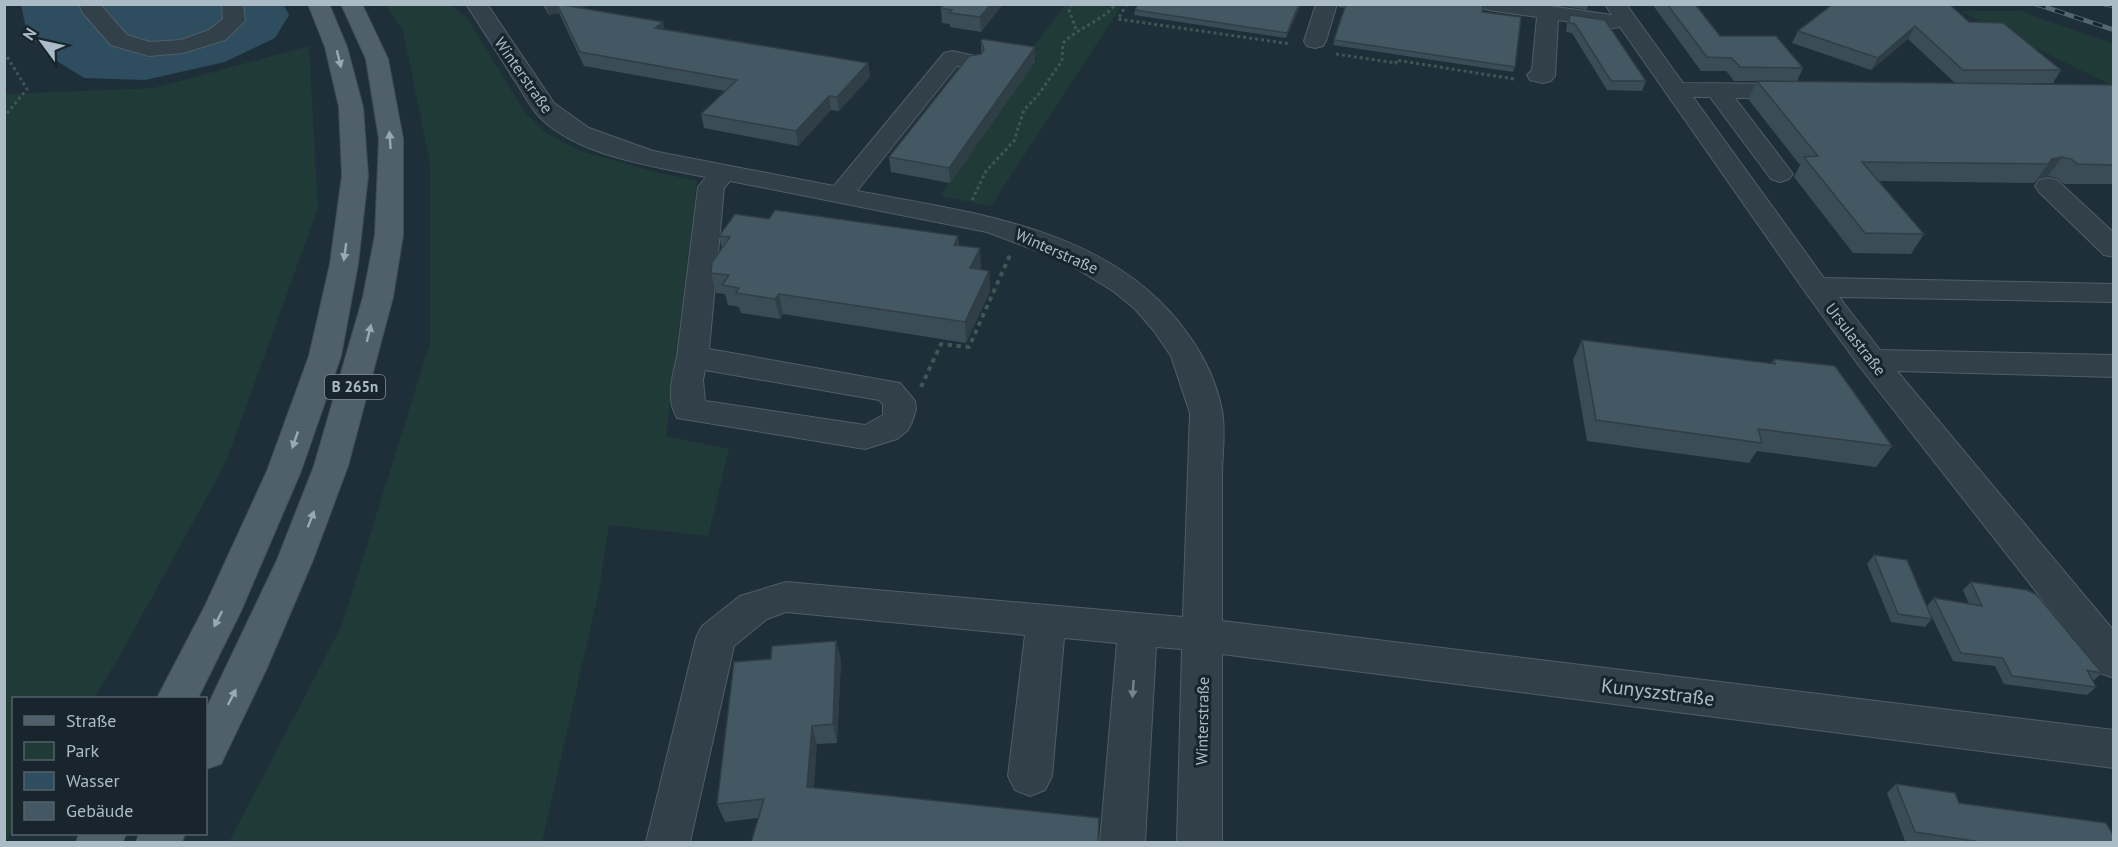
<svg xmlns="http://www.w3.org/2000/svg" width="2118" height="847" font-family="'PT Sans',sans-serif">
  <rect width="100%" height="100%" fill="#1e2f39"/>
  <!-- green -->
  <path fill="#203a37" d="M385 5H451L467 18 526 114 546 133 580 151 656 172 697 181 666 436 729 449 708 536 609 525 599 590 542 842H229L342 625 430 343V164L403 30Z
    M1065 5H1122L991 206 940 196 1038 58 1027 56Z
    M1960 11H2021L2113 44V86Z
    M309 46 318 208 225 464 118 659 94 698H14L13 831 5 842V91L6 94 154 88Z"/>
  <!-- water -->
  <path fill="#2e4e60" d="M283 4 289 15 275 38 225 62 145 80 84 78 57 61 27 33 21 5Z"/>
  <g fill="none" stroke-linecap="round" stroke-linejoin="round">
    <!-- minor casing -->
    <g stroke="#4f5e67" stroke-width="2">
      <path id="minor" d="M79 4H100L127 35 150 42 181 40 209 30 223 19 222 4H243L245 21 225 40 183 53 149 56 111 45 83 13Z
        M466 4H487L554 103 589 128 653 151 834 186 944 53 952 51 980 57 983 62 980 67 972 69 957 66 857 191C974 213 1112 228 1187 333 1204 356 1217 383 1222 411 1226 431 1222 455 1222 475 1222 524 1222 572 1222 621L2114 730V768L1222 654V842H1177L1182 649 1156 647 1145 842H1100L1117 643 1064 638 1052 776 1045 790 1030 796 1015 790 1008 776 1025 635 786 612 767 619 734 646 690 842H646L696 638 702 626 740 596 786 582 1183 617 1190 413 1171 356 1154 331 1135 309 1113 291 1064 261 987 232 730 181 724 188 709 349 900 383 915 401 916 409 912 422 908 430 897 439 865 449 677 418C666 400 672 377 677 357L698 187 706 177C654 166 573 156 536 113 527 102 521 89 513 78 498 53 482 29 466 4ZM705 370 879 400 883 404V415L865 425 705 401 703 380Z
        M1316 4H1337L1326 41 1323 46 1315 48 1307 46 1304 41Z
        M1479 4H1536L1612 15 1605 4H1626L1683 83 1796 84 1804 86 1808 91 1804 96 1796 98H1735L1793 174 1789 179 1780 182 1771 179 1710 97H1693L1824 278 2114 284V302L1839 297 1880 350 2114 355V377L1897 371 2114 631V678L2100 673 1860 367 1806 293 1620 27 1613 28 1558 20 1555 76 1551 81 1543 83 1530 80 1527 75 1532 70 1537 17 1489 10 1482 8Z
        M2048 178 2057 180 2114 233V257L2104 255 2039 192 2035 186 2039 180Z"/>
    </g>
    <!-- major casing -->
    <g stroke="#3e4c56" stroke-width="2">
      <path id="major" d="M308 4H329L347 47 363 107 368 176 358 264 341 356 301 471 241 611 198 698H157L205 606 267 471 309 356 330 264 342 176 339 107 325 47Z
        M341 4H362L388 59 403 139V235L393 297 348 466 313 560 266 670 221 764 206 769V709L277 560 314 466 363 297 375 235 379 139 366 59Z
        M79 834H126L123 842H76Z
        M139 834H185L182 842H136Z"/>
    </g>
    <!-- path-far1 -->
    <path stroke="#3e5654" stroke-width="3" stroke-dasharray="3 3" stroke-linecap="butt" d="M1072 4 1069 10 1076 29
      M1127 4 1118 19 1291 44
      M4 52 27 89 4 117
      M1336 54 1396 63V60L1514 79
      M972 200 986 171 1014 141 1024 110 1038 95 1062 61 1063 43C1079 27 1101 22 1116 4"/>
    <!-- path -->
    <path stroke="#3e5654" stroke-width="4" stroke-dasharray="4.5 4.5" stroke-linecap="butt" d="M921 387 941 344 969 347 1010 255"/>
    <!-- minor -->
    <use href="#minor" fill="#324149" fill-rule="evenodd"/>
    <!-- major -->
    <use href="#major" fill="#4f606a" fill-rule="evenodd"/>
    <!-- rail casing -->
    <g stroke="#536671" stroke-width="4.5">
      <path id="rail" d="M2036 4 2114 30
        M2104 4 2114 6"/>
    </g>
    <!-- rail -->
    <use href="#rail" stroke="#18252d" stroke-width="3" stroke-dasharray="10" stroke-linecap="butt"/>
  </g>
  <!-- wall -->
  <path fill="#3a4c55" d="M542 4H595L579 8 665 29 868 63 870 77 839 111 831 110 798 146 704 128 701 114 725 91 584 66 559 13 549 15Z
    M1003 4 981 32 950 27V24L942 23 941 8Z
    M1138 4H1301L1286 38 1134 15 1135 10Z
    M1338 4H1483L1482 12 1515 67 1513 72 1333 45 1345 8 1338 7Z
    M1552 4H1588L1587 10Z
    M1652 4H1695L1720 36 1803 68 1797 81 2114 85V184H2064L2057 178 2048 176 2039 178 2034 183 1879 181 1924 234 1911 254 1853 253 1794 177 1800 165 1748 99 1757 81H1734L1726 71H1701Z
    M1570 15 1646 81 1642 91 1607 90 1572 33 1566 32 1567 24Z
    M1969 22 2061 70 2053 83H1955L1908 39 1871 70 1792 43 1798 31Z
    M981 41 1035 62 950 183 891 172 889 157 981 54Z
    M769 219 958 236 959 245 980 248V269L989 271 990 291 966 343 783 314 780 319 741 313 739 307 728 305 725 294 716 293 711 273 722 249 719 236Z
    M1582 340 1771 364 1774 359 1892 446 1876 467 1757 451 1749 463 1587 441 1573 360Z
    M1874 555 1927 606 1934 598 1969 604 1963 590 1971 582 2102 673 2093 681 2096 687 2087 695 2004 684 1995 666 1953 661 1931 615 1932 619 1925 627 1891 622 1867 564Z
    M836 641 841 660 837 743 817 744 758 818 725 822 717 804Z
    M1896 784 1959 803 2114 843H1917L1905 841 1887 793Z"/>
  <!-- shaded-wall -->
  <path fill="#303e45" d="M546 4H557L559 13 549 15Z
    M557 4H595L561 12Z
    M991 4H1003L981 32 980 17Z
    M1299 4H1301L1286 38 1287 33Z
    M663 22 666 36 655 28Z
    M1915 26 1908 39 1871 70 1878 58Z
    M1035 47V62L950 183 949 168Z
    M868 63 870 77 839 111 837 97Z
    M829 96 831 110 798 146 796 131Z
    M2062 157 2048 176 2039 178 2034 183 2052 159Z
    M958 236 960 256 954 245Z
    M980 248 981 268 972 288 970 268Z
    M989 271 990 291 966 343 965 322Z
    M779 294 783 314 780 319 775 299Z
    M836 641 841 660 837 743 833 724Z
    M812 726 817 744 813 804 807 787Z"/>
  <!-- building -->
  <path fill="#445863" stroke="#303e45" stroke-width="1.5" d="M557 4 663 22 655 28 868 63 837 97 829 96 796 131 701 114 737 80 580 52Z
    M944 4H991L980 17 949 13 952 10 941 8Z
    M1138 4H1299L1287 33 1135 10Z
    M1346 4H1483L1482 12 1521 17 1515 67 1334 40Z
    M1667 4H1695L1720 36H1776L1803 68 1740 67 1732 58 1707 57Z
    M1833 4H1949L1969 22 2003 23 2061 70H1963L1915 26 1878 58 1798 31Z
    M1570 15 1605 20 1646 81H1611L1575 24 1569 23Z
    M982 39 1035 47 949 168 889 157 969 56 981 54 984 49 981 41Z
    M1757 81 2114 85V165L2078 164 2071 159 2062 157 2052 159 2048 164 1862 162 1924 234 1865 233 1804 157 1818 156Z
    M775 210 958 236 954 245 980 248 970 268 989 271 965 322 779 294 775 299 736 293 739 288 722 285 729 275 711 273 712 262 730 237 719 236 735 214 769 219Z
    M1582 340 1775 364 1774 359 1835 366 1892 446 1758 429 1762 443 1596 420Z
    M1874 555 1907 560 1932 619 1898 614Z
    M1971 582 2027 590 2037 595 2102 673 2087 670 2096 687 2012 676 2003 658 1961 653 1934 598 1982 606Z
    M836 641 833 724 812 726 807 787 1099 818 1098 843H751L764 799 717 804 734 662 771 659 772 646Z
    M1896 784 1955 793 1959 803 2106 823 2114 837V843H1987L1915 832Z"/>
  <!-- one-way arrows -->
  <defs><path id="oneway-solid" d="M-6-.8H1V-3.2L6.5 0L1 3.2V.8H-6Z" transform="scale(1.5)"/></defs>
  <g fill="#99aab4">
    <use href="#oneway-solid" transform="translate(339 59) rotate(76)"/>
    <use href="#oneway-solid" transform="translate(390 140) rotate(-94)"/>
    <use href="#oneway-solid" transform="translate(345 252) rotate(98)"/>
    <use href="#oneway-solid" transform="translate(369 333) rotate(-76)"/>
    <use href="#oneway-solid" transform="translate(295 440) rotate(109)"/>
    <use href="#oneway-solid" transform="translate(311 519) rotate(-69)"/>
    <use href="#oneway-solid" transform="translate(218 619) rotate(117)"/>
    <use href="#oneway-solid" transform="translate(232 697) rotate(-63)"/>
  </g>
  <use fill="#75858e" href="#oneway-solid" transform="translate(1133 689) rotate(94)"/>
  <g text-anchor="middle" stroke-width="6" stroke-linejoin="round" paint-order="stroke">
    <!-- shield labels -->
    <rect fill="#18252d" stroke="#808f98" stroke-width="1.5" x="325" y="375" width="60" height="24" rx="4.5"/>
    <g font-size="15" font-weight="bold" fill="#acbcc6">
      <text x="355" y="392">B 265n</text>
    </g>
    <!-- street labels -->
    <g font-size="16" fill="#acbcc6" stroke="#18252d">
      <text transform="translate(524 75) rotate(55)" y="6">Winterstraße</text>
      <text transform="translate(1057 251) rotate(24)" y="6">Winterstraße</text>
      <text transform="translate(1856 339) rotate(52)" y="6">Ursulastraße</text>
      <text transform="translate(1202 721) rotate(-89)" y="6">Winterstraße</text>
    </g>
    <!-- near-street labels -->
    <g font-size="20" fill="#acbcc6" stroke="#18252d">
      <text transform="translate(1658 692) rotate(7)" y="7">Kunyszstraße</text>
    </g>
  </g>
  <!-- border -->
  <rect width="2118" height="847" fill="none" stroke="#acbcc6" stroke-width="12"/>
  <!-- legend -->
  <rect x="12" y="697" width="195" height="138" fill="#18252d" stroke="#53616a" stroke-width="1.5"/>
  <rect x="24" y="716" width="30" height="9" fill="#4f606a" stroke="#53616a" stroke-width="1.5"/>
  <text x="66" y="727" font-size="18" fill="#acbcc6">Straße</text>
  <rect x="24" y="742" width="30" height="18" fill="#203a37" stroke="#53616a" stroke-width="1.5"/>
  <text x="66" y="757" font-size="18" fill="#acbcc6">Park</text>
  <rect x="24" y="772" width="30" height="18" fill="#2e4e60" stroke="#53616a" stroke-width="1.5"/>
  <text x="66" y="787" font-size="18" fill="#acbcc6">Wasser</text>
  <rect x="24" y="802" width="30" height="18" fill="#445863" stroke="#53616a" stroke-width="1.5"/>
  <text x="66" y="817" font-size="18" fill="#acbcc6">Gebäude</text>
  <!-- north arrow -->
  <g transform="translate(42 42) rotate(303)" stroke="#18252d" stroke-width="4.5" paint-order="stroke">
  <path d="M0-4.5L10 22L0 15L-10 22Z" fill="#acbcc6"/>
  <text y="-9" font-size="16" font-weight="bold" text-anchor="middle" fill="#acbcc6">N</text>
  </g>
</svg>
